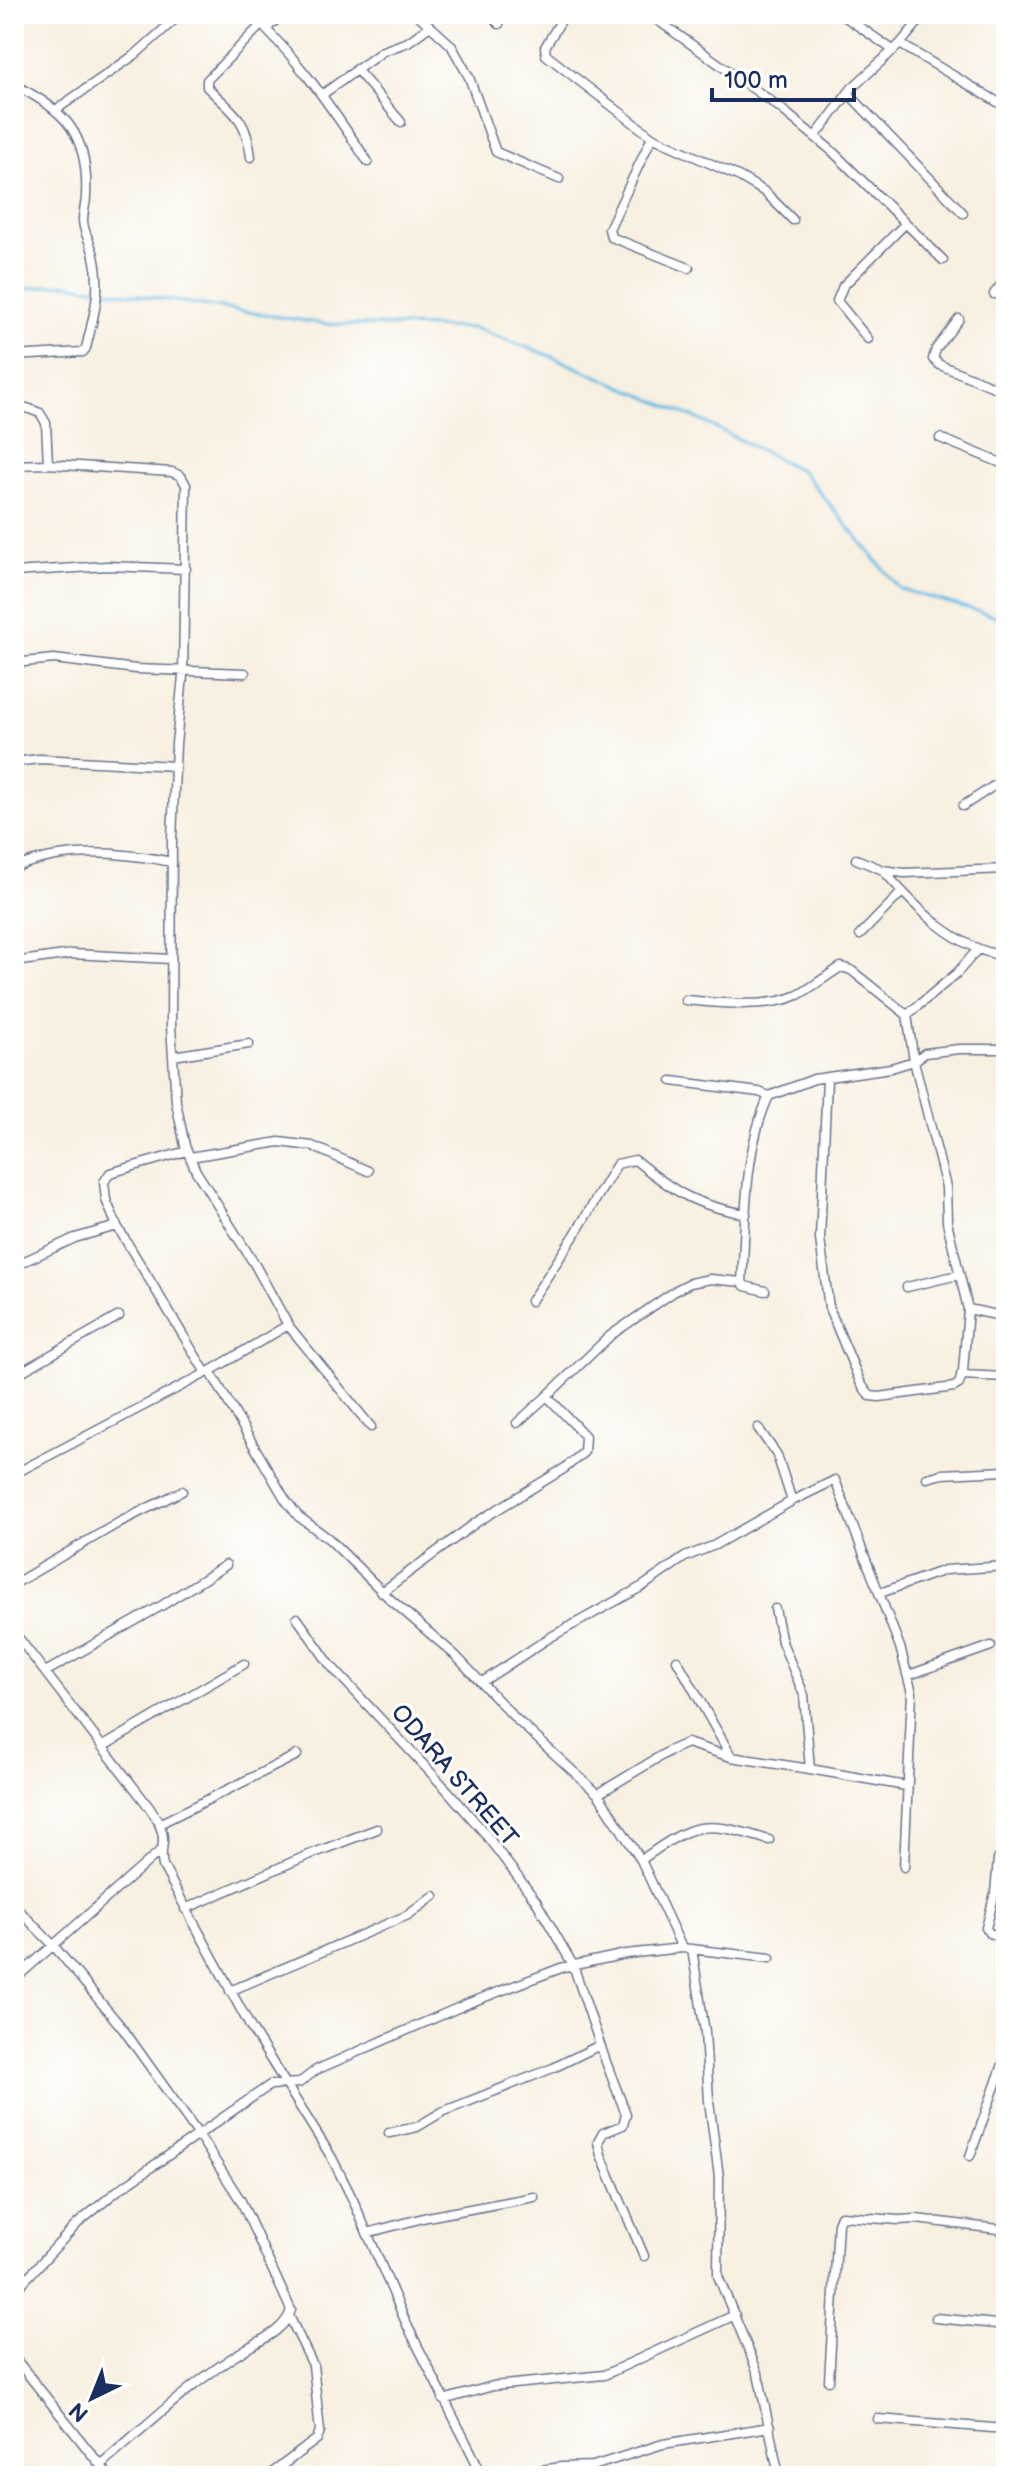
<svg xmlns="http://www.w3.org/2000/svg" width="1020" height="2490" font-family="'Balsamiq Sans',sans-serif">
  <rect width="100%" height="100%" fill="#fff"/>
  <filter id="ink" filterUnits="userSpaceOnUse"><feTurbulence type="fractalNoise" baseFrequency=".0125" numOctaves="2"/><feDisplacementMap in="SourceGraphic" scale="16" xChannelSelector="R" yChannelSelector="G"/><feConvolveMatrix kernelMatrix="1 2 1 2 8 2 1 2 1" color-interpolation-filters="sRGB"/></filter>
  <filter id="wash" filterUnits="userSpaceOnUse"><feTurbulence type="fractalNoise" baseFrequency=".006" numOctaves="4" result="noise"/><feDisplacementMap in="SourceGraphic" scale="32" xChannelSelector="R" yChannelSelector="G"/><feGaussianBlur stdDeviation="1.8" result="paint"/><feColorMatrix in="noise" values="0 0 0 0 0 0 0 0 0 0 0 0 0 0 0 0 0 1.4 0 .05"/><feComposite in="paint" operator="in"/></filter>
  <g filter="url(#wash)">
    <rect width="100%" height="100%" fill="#f8f0e0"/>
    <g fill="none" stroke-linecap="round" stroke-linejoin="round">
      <!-- stream -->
      <path stroke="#6abde6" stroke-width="3" d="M14 290 66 284 325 324 474 328 548 355 700 420 802 471 900 589 1006 619"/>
    </g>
  </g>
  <g filter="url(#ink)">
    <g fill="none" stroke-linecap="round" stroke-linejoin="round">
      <!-- street casing -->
      <g stroke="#68738c" stroke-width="11">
        <path id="street" d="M250 14C298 57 332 109 368 162
          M417 14 451 45 469 77 496 152 559 179
          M489 14 499 24
          M565 14 545 47 546 55 652 137 740 177 765 192 793 220
          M649 14 779 107 832 151 943 260
          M841 14 893 50
          M266 29 283 14
          M900 44 1006 107
          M356 69 401 122
          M14 85C66 110 89 135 86 196 86 204 83 212 83 220 83 233 92 244 94 256 102 289 94 315 86 348L83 352 14 356
          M848 93 963 213
          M323 94 383 51 408 42 430 26
          M57 109 136 54 181 14
          M652 137 609 229 611 237 689 268
          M815 137 852 88 900 44 925 14
          M251 157C246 116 234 114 207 87V80L262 24
          M994 294 1006 278
          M959 319 936 349 933 359 940 365 1006 392
          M868 339 837 301 843 286 905 224
          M14 410 27 408 40 413 46 423 48 464
          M940 438 1006 465
          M14 465 48 464 172 472 181 476 186 485 183 676 176 744 172 839 171 1026 176 1102 185 1146 196 1171 255 1265 288 1325 371 1427
          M14 572 107 566 186 569
          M14 663 54 659 136 669 245 673
          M14 762 39 759 175 766
          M963 806 992 787 1006 780
          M856 859 883 870 904 873 1006 869
          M14 868C64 847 120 852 172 862
          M883 870C914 906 956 950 1006 956
          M860 935 902 892
          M14 962 72 954 171 959
          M685 1000C717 1003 768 1009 798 995 813 987 826 976 841 967L851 970 907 1015
          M173 1056 249 1044
          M827 1079 820 1239 829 1308 861 1384 870 1396 879 1397 954 1387 959 1384 963 1371 968 1309 947 1222 946 1187 914 1061 907 1015 957 973 978 949
          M672 1081 759 1092 769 1096
          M187 1151 110 1173 104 1182 106 1200 117 1226 206 1373
          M190 1157 279 1142 312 1146 368 1171
          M14 1266 75 1238 117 1226
          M907 1287 958 1275
          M765 1291 745 1286 742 1282C746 1221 743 1152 769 1096L814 1079 891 1068 914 1061 925 1053 959 1049H1006
          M531 1301 574 1236 617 1164 635 1160C676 1193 694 1205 746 1214
          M968 1309 1006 1317
          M210 1371 285 1499 298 1516 329 1539 391 1600 455 1655 516 1719 598 1794 641 1860 682 1948
          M961 1375 1006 1377
          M14 1376 119 1316
          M517 1423 547 1396
          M758 1428 777 1455 792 1501
          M14 1474 210 1371 288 1325
          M927 1478 942 1474 1006 1471
          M14 1584 120 1522 182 1491
          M382 1592 477 1522 565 1468 584 1452 585 1436 547 1396 611 1335 678 1289 690 1283 710 1279 742 1282
          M880 1593 945 1570 1006 1566
          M297 1618 331 1666 447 1790 483 1831 536 1901 573 1965 606 2062 626 2114 623 2125 603 2133 598 2142 601 2155 644 2256
          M14 1632 149 1807C155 1816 163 1828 163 1839 163 1850 160 1853 163 1866L251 2028 332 2158 353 2200 407 2325 483 2476
          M677 1660 731 1756
          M47 1671 161 1606 226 1565
          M909 1675 991 1646
          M482 1682 549 1638 643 1586 685 1557 715 1545 792 1501 835 1480 900 1647 912 1693 904 1867
          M102 1747 244 1664
          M810 1769 906 1786
          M598 1794 669 1751 687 1743 731 1757 810 1769 804 1695 782 1642 775 1609
          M159 1824 297 1755
          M998 1859 995 1893 986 1928 989 1933 1006 1938
          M641 1860C656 1850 672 1837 689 1831 714 1821 745 1833 769 1840
          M14 1905 53 1945 123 2029 198 2134 241 2201 291 2310C285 2330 263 2339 246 2349 193 2381 147 2425 100 2465
          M185 1909 306 1856 377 1829
          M692 1949 705 2032 709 2101 719 2177 718 2276 758 2373 779 2476
          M14 1980 160 1851
          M230 1991 408 1915 434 1896
          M389 2133 417 2127 442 2112 553 2068 600 2045
          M970 2156 1006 2056
          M367 2233 427 2217 534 2197
          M14 2292 77 2224 117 2191 270 2085 299 2083 316 2070 469 2003 561 1968 626 1954 682 1948 770 1958
          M936 2318 1006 2325
          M14 2357 109 2476
          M829 2381 838 2223 841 2216 899 2220 916 2219 1006 2230
          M443 2400 493 2386 604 2375 735 2315
          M878 2419 1006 2429
          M268 2476 317 2439 320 2431 313 2365 289 2316
          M500 2476 562 2467 593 2466 663 2444 770 2427"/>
      </g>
      <!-- street -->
      <use href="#street" stroke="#fff" stroke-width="8"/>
    </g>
  </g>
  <g text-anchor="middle" stroke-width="6" stroke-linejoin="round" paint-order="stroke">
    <!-- street labels -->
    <g font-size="24" fill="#1b2f5e" stroke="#fff">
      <text transform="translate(455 1775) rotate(49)" y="8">ODARA STREET</text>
    </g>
  </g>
  <!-- margin -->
  <rect width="1020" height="2490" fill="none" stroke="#fff" stroke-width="48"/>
  <!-- north arrow -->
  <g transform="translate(92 2398) rotate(223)" stroke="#ffffff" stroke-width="6" paint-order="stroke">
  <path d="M0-6L14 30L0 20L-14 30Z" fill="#1b2f5e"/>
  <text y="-12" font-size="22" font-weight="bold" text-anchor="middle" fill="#1b2f5e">N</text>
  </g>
  <!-- scale -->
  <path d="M712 88v12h142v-12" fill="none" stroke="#1b2f5e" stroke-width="4"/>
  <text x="724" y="88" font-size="24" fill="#1b2f5e" stroke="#ffffff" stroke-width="6" paint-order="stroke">100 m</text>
</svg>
